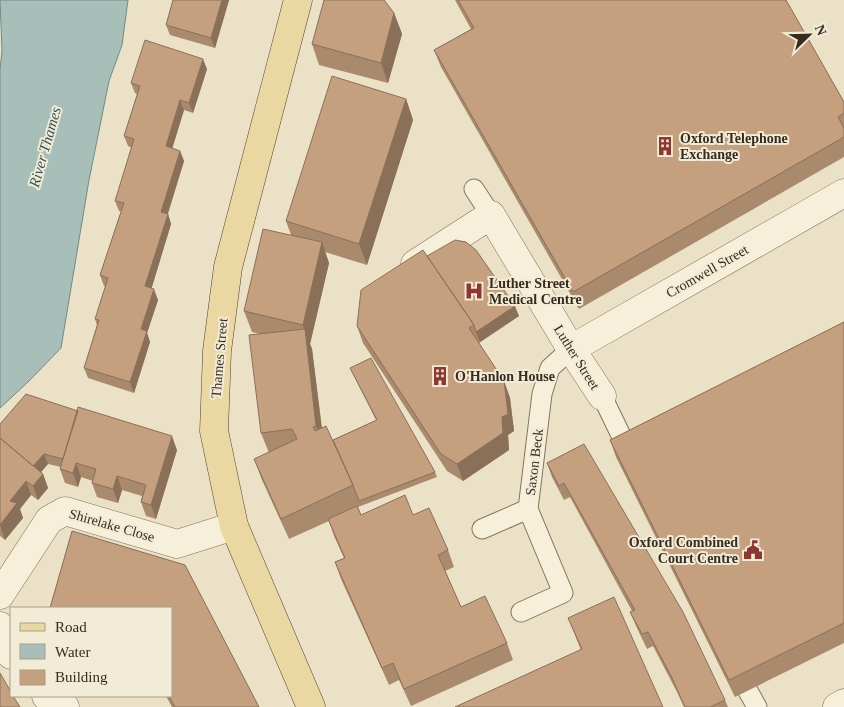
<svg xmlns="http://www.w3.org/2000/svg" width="844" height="707" font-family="Georgia,serif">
  <rect width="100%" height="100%" fill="#eae1c6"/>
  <!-- water -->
  <path fill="#a7beb9" stroke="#6f8c86" d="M0 0H128L122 45 109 81 89 180 61 348 28 382 0 408V70L2 51Z"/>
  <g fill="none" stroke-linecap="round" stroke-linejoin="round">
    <!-- lane casing -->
    <g stroke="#84745d" stroke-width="21">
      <path id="lane" d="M474 189 491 215
        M602 396 628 450
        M482 529 528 509
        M521 612 563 593 528 509 542 394 550 368 571 349
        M748 691 757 707"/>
    </g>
    <!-- street casing -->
    <g stroke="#84745d" stroke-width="29">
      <path id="street" d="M415 264 491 215 571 349 602 396
        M571 349 844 193
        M0 595 49 520 65 511 177 544 234 526
        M0 626 11 655
        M46 696 65 707"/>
    </g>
    <!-- secondary casing -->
    <g stroke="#665541" stroke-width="29">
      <path id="secondary" d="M837 707 844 703"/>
    </g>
    <!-- primary casing -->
    <g stroke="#524231" stroke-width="29">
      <path id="primary" d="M298 0 228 267 217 351 214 431 234 526 311 707"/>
    </g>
    <!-- lane -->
    <use href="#lane" stroke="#f6efd9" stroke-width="19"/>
    <!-- street -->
    <use href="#street" stroke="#f6efd9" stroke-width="28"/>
    <!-- secondary -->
    <use href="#secondary" stroke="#f6efd9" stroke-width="28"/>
    <!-- primary -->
    <use href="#primary" stroke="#ead7a2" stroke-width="28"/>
  </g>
  <!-- wall -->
  <path fill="#a98a6d" d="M173 0H229L215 48 170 35 166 25Z
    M455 0H786L844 102V157L579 309 441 67 434 50 471 29Z
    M394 13 402 34 388 83 319 65 312 44Z
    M207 69 193 113 184 110 172 148 180 151 184 161 168 214 171 224 151 289 158 300 147 333 150 342 134 393 88 378 84 368 97 325 95 319 106 286H104L100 275 121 211H119L115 201 132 148 128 146 124 136 137 94 135 93 131 83Z
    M406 99 413 120 367 265 325 252 329 263 310 344 312 349 322 428 333 440 376 420 350 368 435 472 437 477 358 507 361 515H413L448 550 454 567 445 571 461 607 507 643 513 660 411 706 399 680 389 685 341 579 335 562 344 558 334 536 329 521 289 539 262 480 254 459 269 453 261 433 260 334 252 332 244 311 291 235 286 221Z
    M427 256 519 316 479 343 504 381 510 398 514 431 508 435 509 450 463 481 447 471 363 343 357 326Z
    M844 322V643L735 697 616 457 610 440Z
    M0 424 177 450 156 519 146 516 141 502 142 496 122 490 118 503 97 497 92 483 93 481 81 477 78 487 65 483 60 469 61 467 48 464 41 472 43 474 48 488 38 500 31 495 20 509 23 518 5 540 0 536Z
    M584 444 725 700 728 707H684L677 692 653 646 647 649 636 626 630 612 632 611 570 497 564 500 552 477 547 463Z
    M72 531 185 565 259 707H172L166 696H171V608H50Z
    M568 618 663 707 581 650Z"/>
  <!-- shaded-wall -->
  <path fill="#8a7059" d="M222 0H229L215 48 211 38Z
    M394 13 402 34 388 83 381 63Z
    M203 59 207 69 193 113 189 103Z
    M406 99 413 120 367 265 359 244Z
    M180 100 184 110 170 156 166 146Z
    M180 151 184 161 165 222 161 212Z
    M168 214 171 224 149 297 145 286Z
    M322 242 329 263 310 344 312 349 324 447 316 426 305 332 303 325Z
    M154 289 158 300 147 333 150 342 134 393 130 382 141 329Z
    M515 306 519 316 480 342 476 332Z
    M504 381 510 398 514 431 508 435 509 450 463 481 457 464Z
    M172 436 177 450 156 519 151 505Z
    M44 454 48 464 36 478 32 468Z
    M76 463 81 477 78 487 73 473Z
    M43 474 48 488 38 500 33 486Z
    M117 476 122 490 118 503 113 489Z
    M26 481 31 495 20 509 23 518 5 540 0 525 10 501Z"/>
  <!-- building -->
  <path fill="#c5a07f" stroke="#8a7059" d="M173 0H222L211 38 166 25Z
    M324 0H384L394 13 381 63 312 44Z
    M458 0H786L844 102V113L838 117 844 128V137L573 292 434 50 474 28Z
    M145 40 203 59 189 103 180 100 166 146 180 151 161 212 168 214 145 286 154 289 141 329 147 331 130 382 84 368 99 320 95 319 108 278 100 275 124 203 115 201 134 139 124 136 140 86 131 83Z
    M332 76 406 99 359 244 286 221Z
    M263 229 322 242 303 325 244 311Z
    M455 240 466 242 476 250 515 306 476 332 474 325 427 256Z
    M423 250 474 325 469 328 504 381 508 414 502 417 503 433 457 464 441 454 357 326 361 290Z
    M844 322V623L729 680 610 440Z
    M305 329 316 426 313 427 315 431 326 426 353 485 281 519 254 459 297 439 292 429 261 433 249 335Z
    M371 358 435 472 359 501 353 485 333 440 377 420 350 368Z
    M26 394 78 411 63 459 44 454 33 466 0 438V424Z
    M78 407 172 436 151 505 141 502 146 485 117 476 113 489 92 483 96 469 76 463 73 473 60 469Z
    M0 438 43 474 33 486 26 481 10 501 17 503 0 525Z
    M584 444 683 612 725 700 710 707H685L672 678 648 632 642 634 630 612 635 610 564 483 559 486 547 463Z
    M405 495 413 515 429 508 448 550 438 555 461 607 485 596 507 643 404 689 393 663 382 668 335 562 345 558 328 519 357 506 361 515Z
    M72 531 185 565 259 707H175L169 696H171V608H50Z
    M614 597 663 707H455L582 649 568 618Z
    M0 673 11 692V696H13L20 707H0Z"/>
  <!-- icons -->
  <defs>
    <g id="building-bare" transform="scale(1.5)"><path d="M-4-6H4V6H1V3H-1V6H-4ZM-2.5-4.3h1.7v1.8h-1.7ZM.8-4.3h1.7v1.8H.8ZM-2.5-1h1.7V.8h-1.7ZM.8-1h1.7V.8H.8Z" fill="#8e3633" stroke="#f2ebd5" stroke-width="2.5" paint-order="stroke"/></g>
    <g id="hospital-bare" transform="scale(1.5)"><path d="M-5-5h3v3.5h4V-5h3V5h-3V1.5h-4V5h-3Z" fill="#8e3633" stroke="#f2ebd5" stroke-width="2.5" paint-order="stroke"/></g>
    <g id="civic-bare" transform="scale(1.5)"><path d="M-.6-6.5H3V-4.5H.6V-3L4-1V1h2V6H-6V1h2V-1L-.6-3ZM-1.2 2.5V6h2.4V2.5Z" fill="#8e3633" stroke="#f2ebd5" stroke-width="2.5" paint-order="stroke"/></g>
  </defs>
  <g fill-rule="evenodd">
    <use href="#building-bare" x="665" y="146"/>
    <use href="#hospital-bare" x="474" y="291"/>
    <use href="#building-bare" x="440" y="376"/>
    <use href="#civic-bare" x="753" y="550"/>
  </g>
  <g text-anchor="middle" stroke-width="4" stroke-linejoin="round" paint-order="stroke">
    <!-- poi labels -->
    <g font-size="14" font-weight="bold" fill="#362c20" stroke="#f2ebd5" text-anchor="start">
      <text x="680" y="143">Oxford Telephone<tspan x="680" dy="16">Exchange</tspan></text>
      <text x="489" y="288">Luther Street<tspan x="489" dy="16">Medical Centre</tspan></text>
      <text x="455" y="381">O'Hanlon House</text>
      <text x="738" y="547" text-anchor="end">Oxford Combined<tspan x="738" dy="16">Court Centre</tspan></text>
    </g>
    <!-- street labels -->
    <g font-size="14" fill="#362c20" stroke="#f2ebd5">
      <text transform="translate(707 271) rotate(-30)" y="5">Cromwell Street</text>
      <text transform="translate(577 357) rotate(58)" y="5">Luther Street</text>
      <text transform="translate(219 358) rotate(-85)" y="5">Thames Street</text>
      <text transform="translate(534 462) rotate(-83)" y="5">Saxon Beck</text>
      <text transform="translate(112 525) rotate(16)" y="5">Shirelake Close</text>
    </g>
    <!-- water labels -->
    <g font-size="15" font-style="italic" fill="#315454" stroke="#f2ebd5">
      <text transform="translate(45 147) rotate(-74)" y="5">River Thames</text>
    </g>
  </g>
  <!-- legend -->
  <rect x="10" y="607" width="162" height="90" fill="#f2ebd5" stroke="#a79f8d"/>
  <rect x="20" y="623" width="25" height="8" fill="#ead7a2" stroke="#a79f8d"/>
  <text x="55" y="632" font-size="15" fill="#362c20">Road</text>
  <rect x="20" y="644" width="25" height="15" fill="#a7beb9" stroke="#a79f8d"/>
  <text x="55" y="657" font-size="15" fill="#362c20">Water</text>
  <rect x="20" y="670" width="25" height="15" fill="#c5a07f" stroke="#a79f8d"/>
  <text x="55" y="682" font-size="15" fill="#362c20">Building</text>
  <!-- north arrow -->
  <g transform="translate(809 35) rotate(67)" stroke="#f2ebd5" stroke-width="4" paint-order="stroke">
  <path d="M0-4L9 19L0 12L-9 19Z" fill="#362c20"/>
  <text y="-8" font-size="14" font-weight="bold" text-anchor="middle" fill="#362c20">N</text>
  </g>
</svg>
